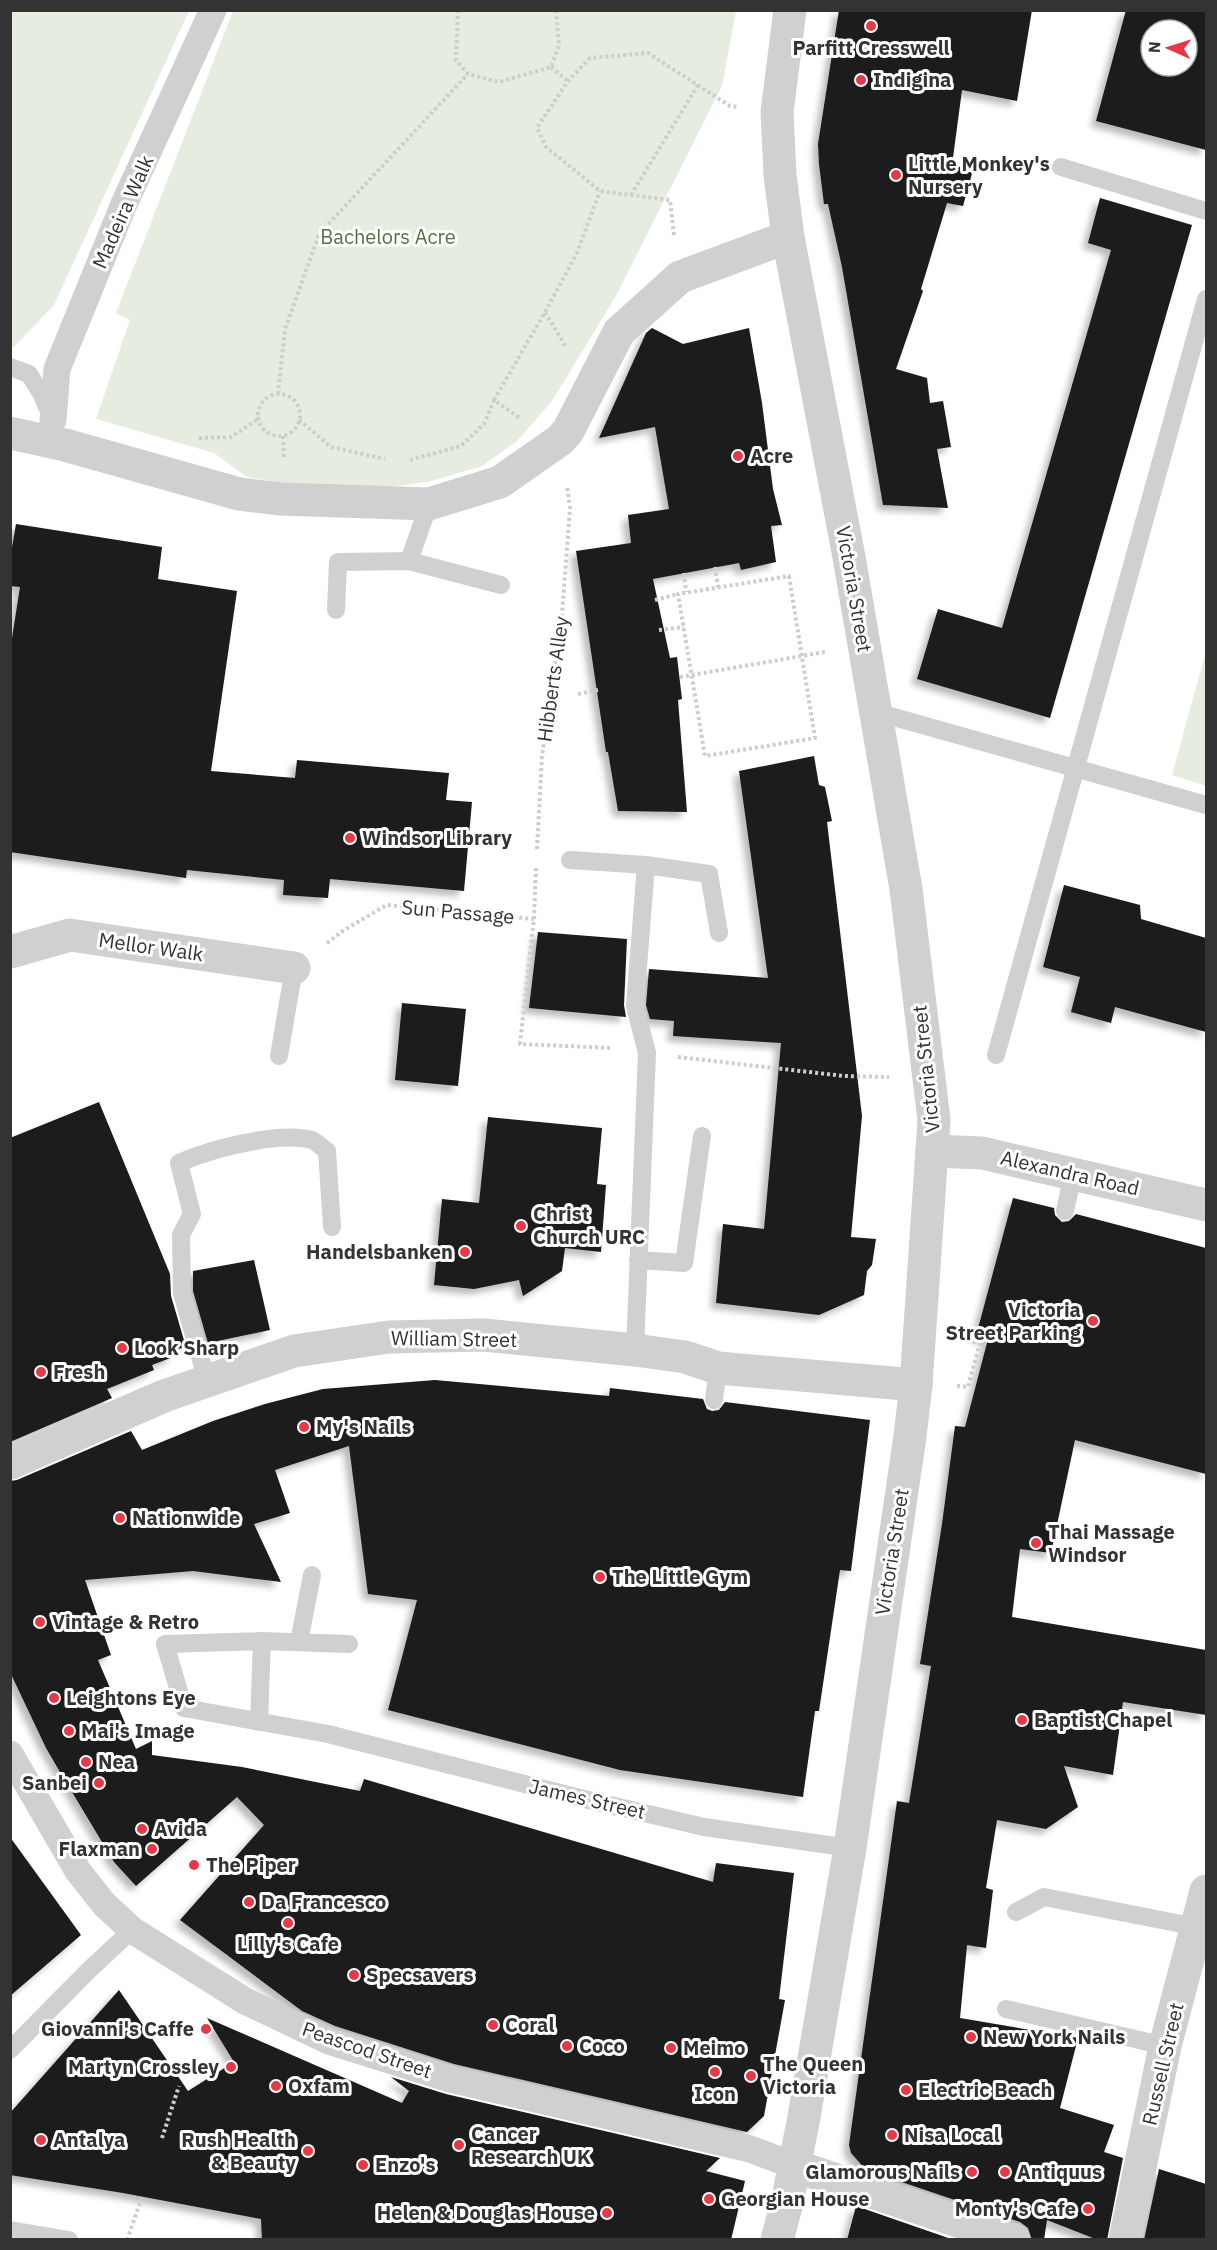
<svg xmlns="http://www.w3.org/2000/svg" width="1217" height="2250" font-family="'IBM Plex Sans',sans-serif">
  <defs>
    <filter id="shadow"><feDropShadow dx="-5.5" dy="5.5" stdDeviation="3" flood-color="#0004"/></filter>
  </defs>
  <rect width="100%" height="100%" fill="#fff"/>
  <!-- green -->
  <path fill="#e6ecdf" d="M13 10 189 11 54 305 11 350 10 14Z
    M233 11H736L722 86 616 296 552 401 517 441 482 466 428 482 389 487 299 486 247 477 214 453 96 419 130 320 116 313Z
    M1206 651V786L1172 775Z"/>
  <!-- building -->
  <path fill="#1a1a1a" fill-rule="evenodd" filter="url(#shadow)" d="M839 10H1032L1017 101 962 90 952 165 973 170 963 206 947 203 921 289 923 291 896 369 927 378 930 403 943 401 951 447 937 449 948 508 883 505 842 267 828 204H824L819 164 818 144Z
    M1126 10H1206V150L1096 121ZM1151 30H1187V66H1151Z
    M1100 198 1192 225 1050 718 917 679 938 609 1002 628 1111 250 1088 243Z
    M652 328 683 344 749 328 762 403 773 489 782 525 771 526 776 562 741 570 739 563 653 579 670 658 677 657 682 699 678 700 687 812 618 811 608 752H606L576 551 631 543 628 515 669 509 655 427 599 438 646 333Z
    M16 524 162 547 158 579 237 591 211 771 295 778 297 760 449 773 446 800 472 802 464 891 330 879 328 898 283 895 284 880 187 870 186 878 10 852V651L20 587 10 586V559Z
    M814 756 819 785 825 787 832 821 827 822 862 1116 851 1237 876 1239 872 1265 867 1271 864 1295 819 1315 716 1303 723 1224 764 1229 781 1043 673 1036 674 1021 650 1019 646 1005 649 969 768 978 739 771Z
    M1064 885 1140 905 1141 919 1206 938V1032L1115 1007 1111 1023 1071 1012 1080 977 1043 967Z
    M538 932 627 939 624 1005 626 1017 529 1008Z
    M402 1003 466 1009 458 1086 395 1080Z
    M99 1102 170 1274 171 1296 186 1347 170 1351 173 1357 152 1365 154 1370 107 1389 112 1398 10 1442V1138Z
    M488 1117 602 1128 597 1184 606 1185 601 1252 565 1248 562 1271 523 1296 519 1280 474 1289 434 1285 442 1199 479 1203Z
    M1013 1198 1054 1208 1055 1215 1062 1222 1069 1221 1076 1214 1206 1248V1474L1075 1440 1051 1553 1020 1549 1012 1617 1206 1650V1715L1123 1702 1113 1775 1064 1766 1078 1807 1046 1829 997 1820 986 1888 993 1890 986 1948 967 1945 960 2018 1078 2038 1060 2108 1114 2125 1104 2152 1123 2158 1107 2240H1098L1047 2220 1044 2240H1032L1028 2228 1020 2222 866 2170 851 2153 849 2145 897 1801 909 1803 931 1666 920 1664 942 1524 955 1426 965 1427 988 1339 976 1336Z
    M254 1260 270 1330 208 1343 193 1291V1271Z
    M435 1380 609 1396 610 1388 703 1399 707 1409 712 1411 719 1410 725 1402 870 1420 851 1571 840 1570 819 1711H815L803 1797 620 1770 388 1710 417 1600 368 1594 349 1446 275 1470 290 1513 254 1524 281 1582 193 1571 85 1580 111 1655 98 1660 136 1749 152 1741V1755L242 1767 360 1791 364 1779 713 1882 716 1863 794 1873 779 1999 785 2000 764 2116 747 2132 454 2064 335 2026 302 2011 180 1920 264 1825 237 1797 136 1886 114 1862 60 1772 46 1748 10 1672V1481L17 1480 131 1431 142 1450 213 1421 265 1404 323 1389Z
    M10 1837 81 1935 10 1996Z
    M119 1990 188 2091 234 2062 207 2018 402 2103 409 2091 391 2077 446 2094 720 2158 706 2171 745 2181 731 2240H262L261 2219 123 2193 10 2175V2113Z
    M1159 2169 1206 2184V2240H1144Z
    M856 2206 954 2240H847Z"/>
  <g fill="none" stroke-linecap="round" stroke-linejoin="round">
    <!-- path -->
    <path stroke="#cdcdcd" stroke-width="4" stroke-dasharray="3 3" stroke-linecap="butt" d="M458 10 456 60 468 74 499 82 551 67 559 45 556 10
      M551 67 568 81
      M631 195 698 85
      M674 235 670 200 600 191 546 147 537 128 568 81 590 58 648 53 730 106 738 107
      M545 312 577 253 600 191
      M278 394 285 329 319 234 468 74
      M258 415a21 21 0 1 1 42 0a21 21 0 1 1-42 0Z
      M494 400 545 312 566 347
      M299 420 331 447 385 459
      M283 436 284 459
      M199 438 231 437 258 419
      M410 460 461 446 484 424 494 400 520 418
      M715 567 718 587
      M684 573 686 592
      M789 576 815 738 705 756 678 594Z
      M655 600 678 594
      M659 630 684 627
      M680 677 825 652
      M578 694 598 690
      M537 849 542 756 562 615 570 508 567 486
      M536 868 534 919 520 1044 612 1048
      M327 943 344 930 387 905 534 919
      M678 1057 844 1076 889 1077
      M961 1340 980 1343
      M957 1386 968 1387 980 1343 987 1345
      M162 2138 179 2086
      M127 2240 142 2197"/>
    <!-- service -->
    <path stroke="#d0d0d0" stroke-width="18" d="M1061 167 1206 211
      M10 367 29 374 41 393 51 416
      M409 561 429 504
      M336 610 338 562 409 561 501 585
      M876 712 1206 805
      M570 860 646 865 709 874 719 933
      M996 1055 1206 299
      M279 1056 294 968
      M1065 1211 1073 1174
      M638 1260 684 1263 702 1136
      M635 1350 647 1053 635 1006 646 865
      M207 1381 182 1293 181 1235 192 1214 179 1163C211 1149 278 1131 312 1140 317 1142 322 1148 327 1151L332 1227
      M714 1400 718 1368
      M262 1641 165 1644 184 1708 328 1734 580 1798 704 1827 850 1848
      M299 1642 312 1575
      M259 1722 262 1641 349 1644
      M1016 1912 1044 1897 1197 1927
      M1006 2009 1165 2046
      M10 2050 89 1970 132 1930
      M10 2230 69 2240"/>
    <!-- pedestrian -->
    <path stroke="#d0d0d0" stroke-width="27" d="M53 420 57 369 124 204 213 10
      M10 1754 78 1871 104 1904 132 1930 245 2001 329 2041 450 2079 750 2149 795 2166"/>
    <!-- minor -->
    <path stroke="#d0d0d0" stroke-width="33" d="M10 433 65 445 239 494 281 499 429 504 500 482 560 440 568 431 619 332 680 277 788 237
      M10 952 70 935 294 968
      M932 1151 982 1153 1206 1205
      M10 1463 164 1396 294 1351 389 1337 484 1335 635 1350 685 1357 718 1368 916 1385
      M795 2166 1014 2240
      M1125 2240 1165 2046 1206 1891"/>
    <!-- tertiary -->
    <path stroke="#d0d0d0" stroke-width="33" d="M777 2240 787 2203 804 2117 850 1848 910 1436 916 1385 934 1120 906 889 849 557 788 237 780 175 777 112 790 10"/>
  </g>
  <!-- markers -->
  <g fill="#e63946" stroke="#fff" stroke-width="2">
    <circle cx="871" cy="26" r="6"/>
    <circle cx="861" cy="80" r="6"/>
    <circle cx="896" cy="175" r="6"/>
    <circle cx="738" cy="456" r="6"/>
    <circle cx="350" cy="838" r="6"/>
    <circle cx="521" cy="1226" r="6"/>
    <circle cx="465" cy="1252" r="6"/>
    <circle cx="1093" cy="1321" r="6"/>
    <circle cx="122" cy="1348" r="6"/>
    <circle cx="41" cy="1372" r="6"/>
    <circle cx="304" cy="1427" r="6"/>
    <circle cx="120" cy="1518" r="6"/>
    <circle cx="1036" cy="1543" r="6"/>
    <circle cx="600" cy="1577" r="6"/>
    <circle cx="40" cy="1622" r="6"/>
    <circle cx="54" cy="1698" r="6"/>
    <circle cx="1022" cy="1720" r="6"/>
    <circle cx="69" cy="1731" r="6"/>
    <circle cx="86" cy="1762" r="6"/>
    <circle cx="99" cy="1783" r="6"/>
    <circle cx="142" cy="1829" r="6"/>
    <circle cx="152" cy="1849" r="6"/>
    <circle cx="194" cy="1865" r="6"/>
    <circle cx="249" cy="1902" r="6"/>
    <circle cx="288" cy="1923" r="6"/>
    <circle cx="354" cy="1975" r="6"/>
    <circle cx="493" cy="2025" r="6"/>
    <circle cx="206" cy="2029" r="6"/>
    <circle cx="971" cy="2037" r="6"/>
    <circle cx="567" cy="2046" r="6"/>
    <circle cx="671" cy="2048" r="6"/>
    <circle cx="231" cy="2067" r="6"/>
    <circle cx="715" cy="2072" r="6"/>
    <circle cx="751" cy="2076" r="6"/>
    <circle cx="276" cy="2086" r="6"/>
    <circle cx="906" cy="2090" r="6"/>
    <circle cx="892" cy="2135" r="6"/>
    <circle cx="41" cy="2140" r="6"/>
    <circle cx="459" cy="2145" r="6"/>
    <circle cx="308" cy="2151" r="6"/>
    <circle cx="363" cy="2165" r="6"/>
    <circle cx="972" cy="2172" r="6"/>
    <circle cx="1005" cy="2172" r="6"/>
    <circle cx="709" cy="2199" r="6"/>
    <circle cx="1088" cy="2209" r="6"/>
    <circle cx="607" cy="2213" r="6"/>
  </g>
  <g text-anchor="middle" stroke-width="6" stroke-linejoin="round" paint-order="stroke">
    <!-- poi labels -->
    <g font-size="20" font-weight="bold" fill="#333" stroke="#fff" text-anchor="start">
      <text x="871" y="55" text-anchor="middle">Parfitt Cresswell</text>
      <text x="873" y="87">Indigina</text>
      <text x="908" y="171">Little Monkey's<tspan x="908" dy="23">Nursery</tspan></text>
      <text x="750" y="463">Acre</text>
      <text x="362" y="845">Windsor Library</text>
      <text x="533" y="1221">Christ<tspan x="533" dy="23">Church URC</tspan></text>
      <text x="453" y="1259" text-anchor="end">Handelsbanken</text>
      <text x="1081" y="1317" text-anchor="end">Victoria<tspan x="1081" dy="23">Street Parking</tspan></text>
      <text x="134" y="1355">Look Sharp</text>
      <text x="53" y="1379">Fresh</text>
      <text x="316" y="1434">My's Nails</text>
      <text x="132" y="1525">Nationwide</text>
      <text x="1048" y="1539">Thai Massage<tspan x="1048" dy="23">Windsor</tspan></text>
      <text x="612" y="1584">The Little Gym</text>
      <text x="52" y="1629">Vintage &amp; Retro</text>
      <text x="66" y="1705">Leightons Eye</text>
      <text x="1034" y="1727">Baptist Chapel</text>
      <text x="81" y="1738">Mai's Image</text>
      <text x="98" y="1769">Nea</text>
      <text x="87" y="1790" text-anchor="end">Sanbei</text>
      <text x="154" y="1836">Avida</text>
      <text x="140" y="1856" text-anchor="end">Flaxman</text>
      <text x="206" y="1872">The Piper</text>
      <text x="261" y="1909">Da Francesco</text>
      <text x="288" y="1951" text-anchor="middle">Lilly's Cafe</text>
      <text x="366" y="1982">Specsavers</text>
      <text x="505" y="2032">Coral</text>
      <text x="194" y="2036" text-anchor="end">Giovanni's Caffe</text>
      <text x="983" y="2044">New York Nails</text>
      <text x="579" y="2053">Coco</text>
      <text x="683" y="2055">Meimo</text>
      <text x="763" y="2071">The Queen<tspan x="763" dy="23">Victoria</tspan></text>
      <text x="219" y="2074" text-anchor="end">Martyn Crossley</text>
      <text x="288" y="2093">Oxfam</text>
      <text x="918" y="2097">Electric Beach</text>
      <text x="715" y="2101" text-anchor="middle">Icon</text>
      <text x="471" y="2141">Cancer<tspan x="471" dy="23">Research UK</tspan></text>
      <text x="904" y="2142">Nisa Local</text>
      <text x="53" y="2147">Antalya</text>
      <text x="296" y="2147" text-anchor="end">Rush Health<tspan x="296" dy="23">&amp; Beauty</tspan></text>
      <text x="375" y="2172">Enzo's</text>
      <text x="960" y="2179" text-anchor="end">Glamorous Nails</text>
      <text x="1017" y="2179">Antiquus</text>
      <text x="721" y="2206">Georgian House</text>
      <text x="1076" y="2216" text-anchor="end">Monty's Cafe</text>
      <text x="595" y="2220" text-anchor="end">Helen &amp; Douglas House</text>
    </g>
    <!-- street labels -->
    <g font-size="20" fill="#333" stroke="#fff">
      <text transform="translate(123 212) rotate(-66)" y="7">Madeira Walk</text>
      <text transform="translate(854 589) rotate(80)" y="7">Victoria Street</text>
      <text transform="translate(553 679) rotate(-82)" y="7">Hibberts Alley</text>
      <text transform="translate(458 912) rotate(5)" y="7">Sun Passage</text>
      <text transform="translate(151 947) rotate(8)" y="7">Mellor Walk</text>
      <text transform="translate(926 1069) rotate(-96)" y="7">Victoria Street</text>
      <text transform="translate(1070 1173) rotate(13)" y="7">Alexandra Road</text>
      <text transform="translate(454 1339) rotate(1)" y="7">William Street</text>
      <text transform="translate(892 1552) rotate(-81)" y="7">Victoria Street</text>
      <text transform="translate(587 1799) rotate(13)" y="7">James Street</text>
      <text transform="translate(367 2050) rotate(19)" y="7">Peascod Street</text>
      <text transform="translate(1163 2064) rotate(-77)" y="7">Russell Street</text>
    </g>
    <!-- park labels -->
    <g font-size="20" fill="#56703f" stroke="#fff">
      <text x="388" y="244">Bachelors Acre</text>
    </g>
  </g>
  <!-- border -->
  <rect width="1217" height="2250" fill="none" stroke="#333333" stroke-width="24"/>
  <!-- north arrow -->
  <g transform="translate(1169 48) rotate(273)"><circle r="28" fill="#ffffff" stroke="#adadad" stroke-width="1.5"/>
  <path d="M0-4.5L10 22L0 15L-10 22Z" fill="#e63946"/>
  <text y="-9" font-size="16" font-weight="bold" text-anchor="middle" fill="#333333">N</text>
  </g>
</svg>
